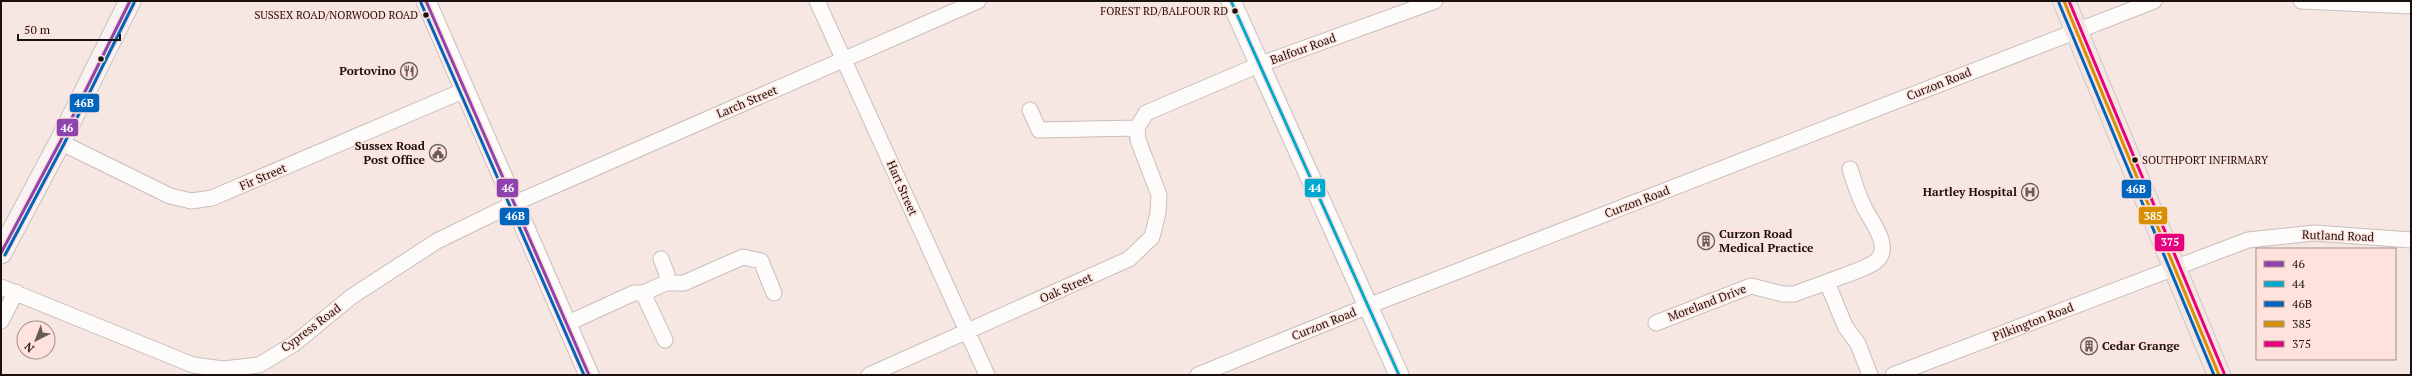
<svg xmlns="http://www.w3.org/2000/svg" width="2412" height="376" font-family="'PT Serif',serif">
  <rect width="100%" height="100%" fill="#f6e7e3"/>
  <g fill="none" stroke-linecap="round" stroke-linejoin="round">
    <!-- minor casing -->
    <g stroke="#c9bebb" stroke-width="17">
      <path id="minor" d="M817 1 987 375
        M2301 1 2411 6
        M1030 110 1039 130 1137 128
        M1137 128 1146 113 1261 64 1435 1
        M60 142 170 196 191 201 212 198 465 90
        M1850 169C1854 182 1858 195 1864 207 1871 221 1894 248 1875 262 1866 269 1839 277 1827 282L1845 326 1858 344 1870 375
        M661 259 667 274 666 283
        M1 287 193 365 223 369 259 365 294 344 351 297 437 241 515 203 978 1
        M643 293 665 340
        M1 321 16 292
        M1656 323 1751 286 1783 294H1794L1827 282
        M566 324 634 293H643L666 283H684L743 257 761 261 774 293
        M869 375 1129 259 1152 237 1158 213 1159 195 1138 140 1137 128
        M1198 375 1368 306 2154 1
        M1893 375 2248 240 2314 233 2411 240"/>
    </g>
    <!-- tertiary casing -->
    <g stroke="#c9bebb" stroke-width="21">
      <path id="tertiary" d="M426 1 589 375
        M1231 1 1399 375"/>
    </g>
    <!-- secondary casing -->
    <g stroke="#c9bebb" stroke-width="23">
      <path id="secondary" d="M1 253 60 142 130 1"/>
    </g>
    <!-- trunk casing -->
    <g stroke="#cec7c5" stroke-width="24">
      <path id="trunk" d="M2064 1 2219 375"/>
    </g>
    <!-- minor -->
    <use href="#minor" stroke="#fefbfb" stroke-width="15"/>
    <!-- tertiary -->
    <use href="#tertiary" stroke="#fefbfb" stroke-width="19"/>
    <!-- secondary -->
    <use href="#secondary" stroke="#f9f4f3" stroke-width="21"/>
    <!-- trunk -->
    <use href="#trunk" stroke="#f2e8e6" stroke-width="22"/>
    <!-- bus-1 casing -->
    <g stroke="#fee2db" stroke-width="6">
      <path id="bus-1" d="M426 1 589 375
        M1 253 60 142 130 1"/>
    </g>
    <!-- bus-2 casing -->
    <g stroke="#fee2db" stroke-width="6">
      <path id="bus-2" d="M1231 1 1399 375"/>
    </g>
    <!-- bus-3 casing -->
    <g stroke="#fee2db" stroke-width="6">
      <path id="bus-3" d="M421 3 584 375
        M2059 3 2214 375
        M5 255 64 144 134 3"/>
    </g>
    <!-- bus-4 casing -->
    <g stroke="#fee2db" stroke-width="6">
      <path id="bus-4" d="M2064 1 2219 375"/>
    </g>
    <!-- bus-5 casing -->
    <g stroke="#fee2db" stroke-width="6">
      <path id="bus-5" d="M2069 1 2224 373"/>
    </g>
    <!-- bus-1 -->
    <use href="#bus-1" stroke="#8e44ad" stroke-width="3"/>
    <!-- bus-2 -->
    <use href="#bus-2" stroke="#00a9ce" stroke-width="3"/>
    <!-- bus-3 -->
    <use href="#bus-3" stroke="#0065bd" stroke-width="3"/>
    <!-- bus-4 -->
    <use href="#bus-4" stroke="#d69002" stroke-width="3"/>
    <!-- bus-5 -->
    <use href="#bus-5" stroke="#e5007d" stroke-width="3"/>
  </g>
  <!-- icons -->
  <defs>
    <g id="restaurant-ring" transform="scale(0.9)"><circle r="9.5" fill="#fee2db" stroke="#685c59" stroke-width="1.5"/><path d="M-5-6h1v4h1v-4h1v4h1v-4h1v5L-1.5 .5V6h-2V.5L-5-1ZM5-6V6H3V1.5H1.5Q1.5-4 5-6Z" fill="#685c59"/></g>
    <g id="civic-ring" transform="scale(0.9)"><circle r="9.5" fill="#fee2db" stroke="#685c59" stroke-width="1.5"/><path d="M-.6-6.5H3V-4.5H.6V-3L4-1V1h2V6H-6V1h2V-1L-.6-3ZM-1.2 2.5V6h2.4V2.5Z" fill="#685c59"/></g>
    <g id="hospital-ring" transform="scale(0.9)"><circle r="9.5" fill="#fee2db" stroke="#685c59" stroke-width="1.5"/><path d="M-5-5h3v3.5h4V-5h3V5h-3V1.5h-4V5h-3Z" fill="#685c59"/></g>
    <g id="building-ring" transform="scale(0.9)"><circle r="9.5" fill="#fee2db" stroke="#685c59" stroke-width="1.5"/><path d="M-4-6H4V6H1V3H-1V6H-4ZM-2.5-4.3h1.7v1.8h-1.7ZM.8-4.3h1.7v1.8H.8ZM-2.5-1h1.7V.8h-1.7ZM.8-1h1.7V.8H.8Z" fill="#685c59"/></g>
  </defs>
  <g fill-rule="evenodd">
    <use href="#restaurant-ring" x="409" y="71"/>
    <use href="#civic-ring" x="438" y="153"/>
    <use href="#hospital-ring" x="2030" y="192"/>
    <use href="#building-ring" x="1706" y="241"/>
    <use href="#building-ring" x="2089" y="346"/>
  </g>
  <!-- markers -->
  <g fill="#1b110f" stroke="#fee2db" stroke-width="1.5">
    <circle cx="1235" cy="11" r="3.5"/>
    <circle cx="426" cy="15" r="3.5"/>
    <circle cx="101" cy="59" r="3.5"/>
    <circle cx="2135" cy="160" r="3.5"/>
  </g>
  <g text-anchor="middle" stroke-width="3" stroke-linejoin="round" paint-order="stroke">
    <!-- bus labels -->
    <g font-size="11" fill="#1b110f" stroke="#fee2db" text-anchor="end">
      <text x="1228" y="15">FOREST RD/BALFOUR RD</text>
      <text x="418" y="19">SUSSEX ROAD/NORWOOD ROAD</text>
      <text x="2142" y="164" text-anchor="start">SOUTHPORT INFIRMARY</text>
    </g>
    <!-- street labels -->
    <g font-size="12" fill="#1b110f" stroke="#fee2db">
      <text transform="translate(1303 49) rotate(-20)" y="4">Balfour Road</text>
      <text transform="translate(1939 84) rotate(-22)" y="4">Curzon Road</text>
      <text transform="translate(747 102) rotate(-23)" y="4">Larch Street</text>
      <text transform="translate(263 177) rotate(-23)" y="4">Fir Street</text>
      <text transform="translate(902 188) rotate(66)" y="4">Hart Street</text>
      <text transform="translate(1637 202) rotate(-21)" y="4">Curzon Road</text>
      <text transform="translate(2338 236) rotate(2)" y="4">Rutland Road</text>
      <text transform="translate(1066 288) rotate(-24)" y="4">Oak Street</text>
      <text transform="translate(1707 303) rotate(-21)" y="4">Moreland Drive</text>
      <text transform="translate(2033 322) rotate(-21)" y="4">Pilkington Road</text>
      <text transform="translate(1324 324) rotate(-22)" y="4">Curzon Road</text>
      <text transform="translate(311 328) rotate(-37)" y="4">Cypress Road</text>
    </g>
    <!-- poi labels -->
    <g font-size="12" font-weight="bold" fill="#1b110f" stroke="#fee2db" text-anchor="end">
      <text x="396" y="75">Portovino</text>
      <text x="425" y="150">Sussex Road<tspan x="425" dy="14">Post Office</tspan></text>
      <text x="2017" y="196">Hartley Hospital</text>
      <text x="1719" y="238" text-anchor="start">Curzon Road<tspan x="1719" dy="14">Medical Practice</tspan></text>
      <text x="2102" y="350" text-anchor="start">Cedar Grange</text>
    </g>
  </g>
  <g stroke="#fee2db" stroke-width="1.5">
    <rect x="69" y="93" width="31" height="20" rx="4" fill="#0065bd"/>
    <rect x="56" y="118" width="23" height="19" rx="4" fill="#8e44ad"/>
    <rect x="496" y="178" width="23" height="20" rx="4" fill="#8e44ad"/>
    <rect x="1304" y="178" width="22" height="20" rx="4" fill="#00a9ce"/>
    <rect x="2121" y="179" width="31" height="20" rx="4" fill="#0065bd"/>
    <rect x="2138" y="206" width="30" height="19" rx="4" fill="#d69002"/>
    <rect x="499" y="207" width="31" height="19" rx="4" fill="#0065bd"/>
    <rect x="2154" y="233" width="31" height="19" rx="4" fill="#e5007d"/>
  </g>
  <g font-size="11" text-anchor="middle" font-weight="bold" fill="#fff">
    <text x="84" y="107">46B</text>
    <text x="67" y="132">46</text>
    <text x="508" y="192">46</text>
    <text x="1315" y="192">44</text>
    <text x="2136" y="193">46B</text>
    <text x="2153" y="220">385</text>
    <text x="515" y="220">46B</text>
    <text x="2170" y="246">375</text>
  </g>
  <!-- border -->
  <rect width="2412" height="376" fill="none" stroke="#1b110f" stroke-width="4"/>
  <!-- legend -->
  <rect x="2256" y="248" width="140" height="112" fill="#fee2db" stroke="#a38e89"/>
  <rect x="2264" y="261" width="20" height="6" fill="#8e44ad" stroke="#a38e89"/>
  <text x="2292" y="268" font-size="12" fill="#1b110f">46</text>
  <rect x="2264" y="281" width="20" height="6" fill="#00a9ce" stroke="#a38e89"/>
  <text x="2292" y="288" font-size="12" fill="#1b110f">44</text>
  <rect x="2264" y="301" width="20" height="6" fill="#0065bd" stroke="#a38e89"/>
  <text x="2292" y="308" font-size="12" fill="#1b110f">46B</text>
  <rect x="2264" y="321" width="20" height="6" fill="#d69002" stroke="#a38e89"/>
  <text x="2292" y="328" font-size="12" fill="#1b110f">385</text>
  <rect x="2264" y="341" width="20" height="6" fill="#e5007d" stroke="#a38e89"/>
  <text x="2292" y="348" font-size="12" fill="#1b110f">375</text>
  <!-- north arrow -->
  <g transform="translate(36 340) rotate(222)"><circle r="19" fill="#fee2db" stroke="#a38e89"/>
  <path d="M0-3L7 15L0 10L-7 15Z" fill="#685c59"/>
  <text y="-6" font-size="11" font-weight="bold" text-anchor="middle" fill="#1b110f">N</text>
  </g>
  <!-- scale -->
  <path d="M18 34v6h102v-6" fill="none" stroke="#1b110f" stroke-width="2"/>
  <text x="24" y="34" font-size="12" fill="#1b110f" stroke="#fee2db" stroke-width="3" paint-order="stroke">50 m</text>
</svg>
